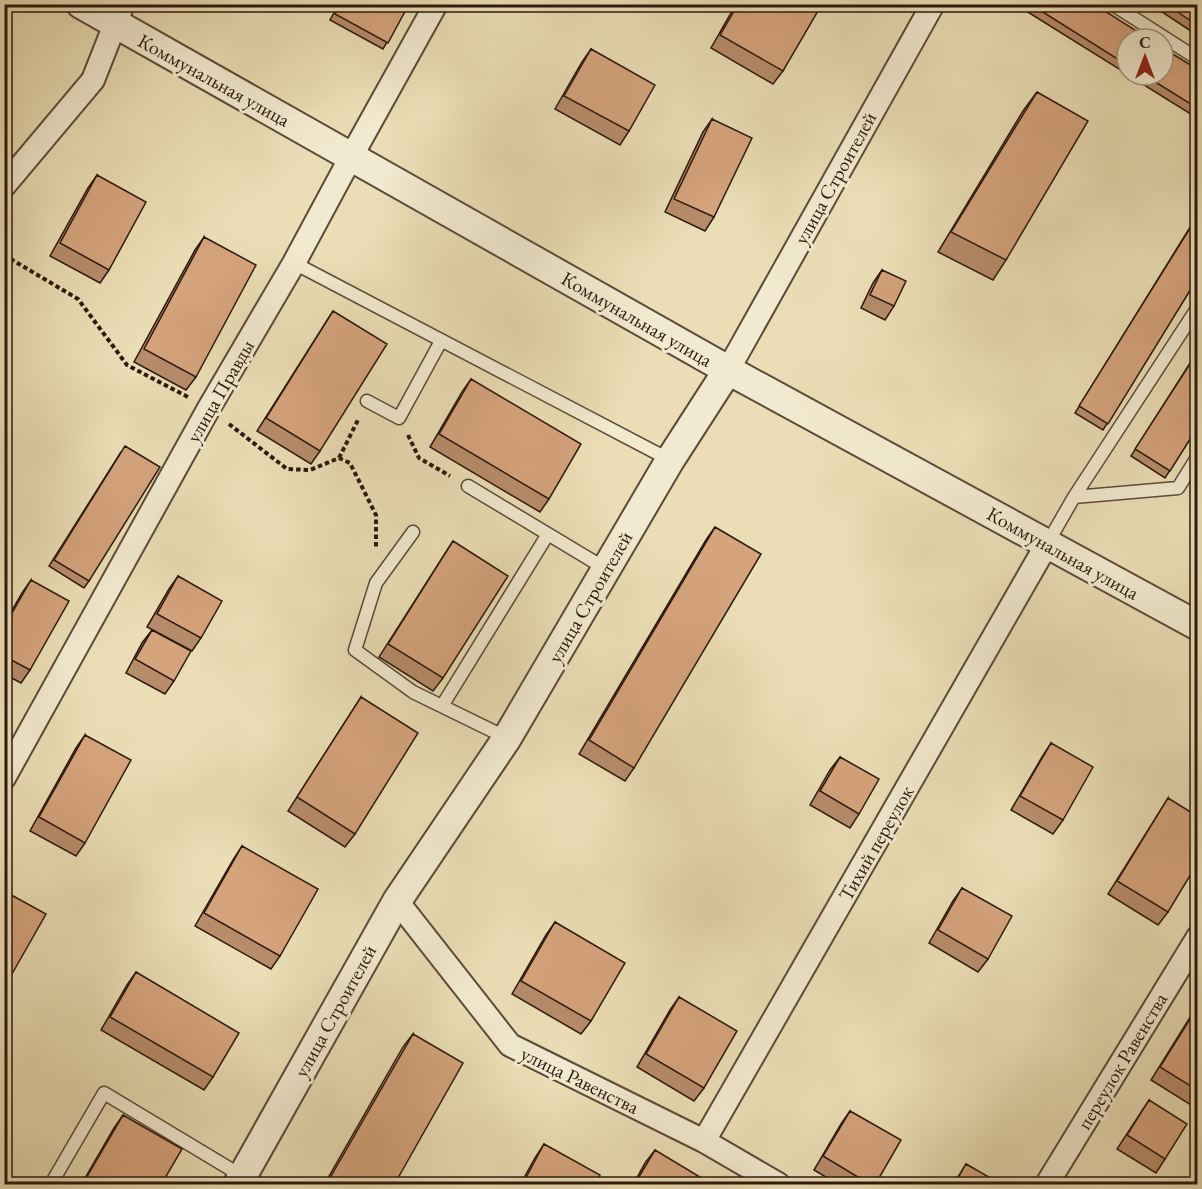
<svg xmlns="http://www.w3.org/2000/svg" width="1202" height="1189" font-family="'EB Garamond',serif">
  <rect width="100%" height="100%" fill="#ebdeb6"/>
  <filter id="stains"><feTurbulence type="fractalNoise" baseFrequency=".00333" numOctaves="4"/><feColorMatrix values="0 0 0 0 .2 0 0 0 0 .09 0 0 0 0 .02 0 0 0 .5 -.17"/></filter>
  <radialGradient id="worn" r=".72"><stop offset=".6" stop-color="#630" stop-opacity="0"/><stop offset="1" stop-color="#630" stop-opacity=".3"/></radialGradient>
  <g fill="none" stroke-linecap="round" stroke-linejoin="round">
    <!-- service casing -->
    <g stroke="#5c4a39" stroke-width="15">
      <path id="service" d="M1112 4 1198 59
        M294 263 670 460
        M367 401 399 418 441 341
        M468 486 606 569
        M1074 497 1178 488 1198 456
        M413 532 376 583 355 650 413 692 507 738
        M1047 544 1074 497 1198 307
        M442 706 548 534
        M51 1184 104 1093 242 1176"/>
    </g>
    <!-- minor casing -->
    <g stroke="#5c4a39" stroke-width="26">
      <path id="minor" d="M4 186 93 80 123 4
        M728 370 933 4
        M4 778 209 408 294 263 351 157 436 4
        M397 901 510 1045 704 1141 778 1184
        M704 1141 1047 544
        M1047 1184 1198 937"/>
    </g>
    <!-- tertiary casing -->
    <g stroke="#5c4a39" stroke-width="32">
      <path id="tertiary" d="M81 4 728 370 1198 626
        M238 1184 397 901 507 738 670 460 728 370"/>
    </g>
    <!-- path -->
    <path stroke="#2c180f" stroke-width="4" stroke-dasharray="4.5 3" stroke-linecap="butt" d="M4 255 78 299 127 365 188 397
      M229 424 287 469 310 470 339 458 350 463 376 515V547
      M408 435 419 458 450 476
      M339 458 359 418"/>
    <!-- service -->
    <use href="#service" stroke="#f2ead0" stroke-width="12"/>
    <!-- minor -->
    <use href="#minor" stroke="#f2ead0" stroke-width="22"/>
    <!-- tertiary -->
    <use href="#tertiary" stroke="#f2ead0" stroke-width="28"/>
  </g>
  <!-- wall -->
  <path fill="#b78c6b" stroke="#2c180f" stroke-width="1.5" d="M339 4H409L383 49 330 20Z
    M736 4H808L783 71 773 84 711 48Z
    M1019 4H1094L1127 39V74L1018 6Z
    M1150 4H1197V35Z
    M591 49 629 131 620 145 555 109 582 62Z
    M1197 69V118L1128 75H1163Z
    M1037 92 1006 260 993 280 938 252 1023 111Z
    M712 119 714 217 705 231 665 212 703 132Z
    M97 175 109 270 100 283 50 256 88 188Z
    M1197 216V279L1103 430 1075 413Z
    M204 237 196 377 186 390 134 362 195 250Z
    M882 270 894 306 885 320 861 308 873 283Z
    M333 311 320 451 311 464 257 431Z
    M1197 352V428L1165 478 1131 456Z
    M471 379 549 499 540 512 430 447 462 392Z
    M121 452 89 581 84 588 49 566Z
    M715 527 634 768 625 781 579 754 706 540Z
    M453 541 443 678 433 691 379 657Z
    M178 576 201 638 192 651 147 627 169 589Z
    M31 580 30 670 21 683 4 674V624L22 593Z
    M152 630 174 681 165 694 126 673 142 643Z
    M361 697 355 834 345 847 288 811Z
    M85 735V843L76 856 30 831 76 748Z
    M1051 743 1063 820 1053 834 1011 810 1042 757Z
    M840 757 859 814 850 828 810 805 830 770Z
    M1168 798V912L1158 925 1108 894Z
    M242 846 280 956 271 969 195 926 233 860Z
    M962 888 988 959 978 972 929 943 953 901Z
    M555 922 591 1021 581 1034 512 994 546 935Z
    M136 972 213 1077 204 1090 101 1030 127 985Z
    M679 997 704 1088 694 1101 637 1067 670 1010Z
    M1197 1006V1096L1191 1105 1151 1080Z
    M413 1034 394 1185H324L403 1047Z
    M1149 1100 1165 1159 1156 1173 1117 1149Z
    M850 1111 875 1185H839L814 1170 841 1124Z
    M123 1115 161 1185H81L114 1128Z
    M544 1144 595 1185H520L535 1158Z
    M655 1150 696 1185H633L645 1163Z
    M966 1164 1000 1185H953Z"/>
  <!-- building -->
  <path fill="#d5a37c" stroke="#2c180f" stroke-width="1.5" d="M340 4H409L388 43 335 14Z
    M738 4H808L818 11 783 71 720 35Z
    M1030 4H1094L1149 39H1127V65Z
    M1166 4H1197V25Z
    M1163 48 1197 69V108L1144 75H1163Z
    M591 49 655 85 629 131 564 96Z
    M1037 92 1088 121 1006 260 951 232Z
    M712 119 752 138 714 217 674 199Z
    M97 175 146 202 109 270 60 243Z
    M1197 217V279L1108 424 1079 406Z
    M204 237 256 265 196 377 144 349Z
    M882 270 906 281 894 306 870 295Z
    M333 311 387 344 320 451 266 418Z
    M1197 353V428L1170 471 1135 449Z
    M471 379 581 444 549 499 439 434Z
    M125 446 160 467 89 581 54 560Z
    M715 527 761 554 634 768 589 740Z
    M453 541 508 576 443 678 388 644Z
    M178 576 222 601 201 638 157 614Z
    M31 580 69 601 30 670 4 656V627Z
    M152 630 191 651 174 681 135 659Z
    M361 697 418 733 355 834 297 797Z
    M85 735 131 760 85 843 39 817Z
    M1051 743 1093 767 1063 820 1020 796Z
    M840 757 879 779 859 814 820 791Z
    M1168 798 1197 816V864L1168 912 1117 881Z
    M242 846 318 889 280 956 204 913Z
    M962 888 1012 916 988 959 938 930Z
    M4 891 46 914 4 988Z
    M555 922 625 963 591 1021 521 981Z
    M136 972 239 1033 213 1077 110 1017Z
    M679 997 737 1031 704 1088 646 1054Z
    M1197 1008V1090L1160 1067Z
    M413 1034 463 1063 394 1185H326Z
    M1149 1100 1187 1124 1165 1159 1127 1135Z
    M850 1111 901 1140 875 1185H871L823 1156Z
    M123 1115 182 1149 161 1185H82Z
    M544 1144 600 1175 595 1185H522Z
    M655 1150 700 1177 696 1185H634Z
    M966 1164 1001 1184 954 1185Z"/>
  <g text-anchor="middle" stroke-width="6" stroke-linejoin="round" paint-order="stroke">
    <!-- street labels -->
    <g font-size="20" fill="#2c180f" stroke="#f2ead0">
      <text transform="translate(214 80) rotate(29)" y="7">Коммунальная улица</text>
      <text transform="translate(835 178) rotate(-61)" y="7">улица Строителей</text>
      <text transform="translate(637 319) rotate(30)" y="7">Коммунальная улица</text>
      <text transform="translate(220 391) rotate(-60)" y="7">улица Правды</text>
      <text transform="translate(1063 553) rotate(29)" y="7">Коммунальная улица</text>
      <text transform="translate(590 597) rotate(-60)" y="7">улица Строителей</text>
      <text transform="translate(876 843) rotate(-60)" y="7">Тихий переулок</text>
      <text transform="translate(335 1011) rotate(-61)" y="7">улица Строителей</text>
      <text transform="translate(1122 1061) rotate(-59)" y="7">переулок Равенства</text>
      <text transform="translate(580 1080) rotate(26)" y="7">улица Равенства</text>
    </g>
  </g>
  <!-- margin -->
  <rect width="1202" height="1189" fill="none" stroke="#ebdeb6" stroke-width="24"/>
  <rect x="6" y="6" width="1190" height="1177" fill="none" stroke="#2c180f" stroke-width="3"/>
  <rect x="12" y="12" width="1178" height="1165" fill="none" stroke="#2c180f" stroke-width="1.5"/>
  <!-- north arrow -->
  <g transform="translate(1145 57)"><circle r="28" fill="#f2ead0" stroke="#a39683" stroke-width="1.5"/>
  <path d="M0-4.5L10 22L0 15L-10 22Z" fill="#8f2418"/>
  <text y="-9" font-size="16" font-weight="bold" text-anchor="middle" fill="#2c180f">С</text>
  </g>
  <rect width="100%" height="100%" filter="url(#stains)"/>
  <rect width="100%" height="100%" fill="url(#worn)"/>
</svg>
